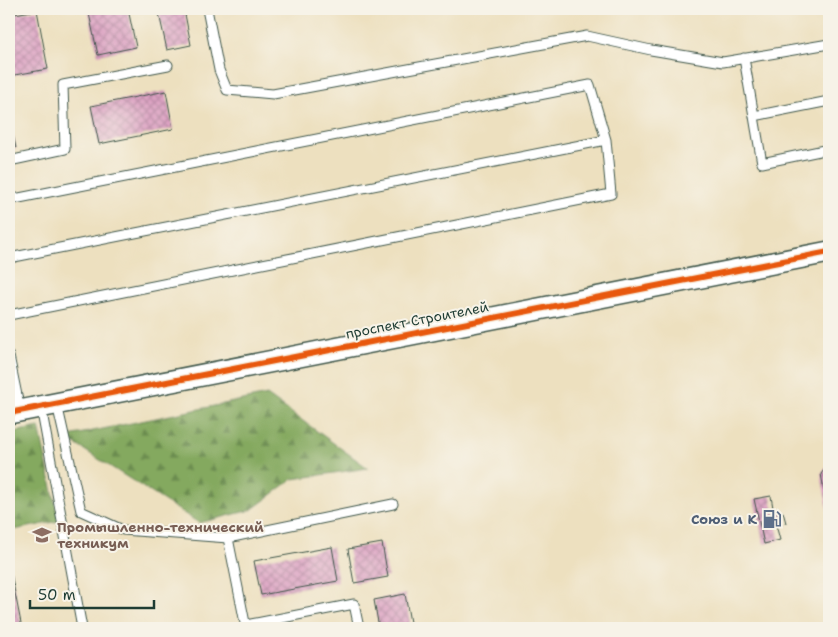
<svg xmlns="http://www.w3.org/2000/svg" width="838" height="637" font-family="'Shantell Sans',sans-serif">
  <defs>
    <pattern id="forest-firs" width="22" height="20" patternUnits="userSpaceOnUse" patternTransform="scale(1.25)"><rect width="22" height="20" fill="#84a95f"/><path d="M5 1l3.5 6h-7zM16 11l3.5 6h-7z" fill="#6b8b4f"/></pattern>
    <pattern id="building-cross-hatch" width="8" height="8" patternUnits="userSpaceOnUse" patternTransform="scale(1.25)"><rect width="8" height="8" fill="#da9cc0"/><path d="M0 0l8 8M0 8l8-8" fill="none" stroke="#b0809d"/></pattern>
  </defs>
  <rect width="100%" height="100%" fill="#f7f3e8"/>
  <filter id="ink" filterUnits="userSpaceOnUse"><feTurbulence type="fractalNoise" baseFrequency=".02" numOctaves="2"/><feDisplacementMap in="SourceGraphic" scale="10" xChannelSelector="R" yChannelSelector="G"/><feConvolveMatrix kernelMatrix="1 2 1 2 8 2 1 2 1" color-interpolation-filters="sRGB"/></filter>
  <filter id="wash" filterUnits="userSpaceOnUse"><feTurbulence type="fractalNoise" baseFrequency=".0096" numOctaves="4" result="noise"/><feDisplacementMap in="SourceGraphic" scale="20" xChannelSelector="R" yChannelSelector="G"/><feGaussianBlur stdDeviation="1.12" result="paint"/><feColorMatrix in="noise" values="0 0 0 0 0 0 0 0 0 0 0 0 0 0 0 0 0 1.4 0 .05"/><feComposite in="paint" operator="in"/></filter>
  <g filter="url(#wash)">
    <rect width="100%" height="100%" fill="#ede0bf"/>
    <!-- forest -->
    <path fill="url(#forest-firs)" stroke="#52734a" d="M267 395 368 468 293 479 251 510 199 523 64 437Z
      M39 427 59 521 9 531V433Z"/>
    <g id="blocks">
      <!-- building -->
      <path fill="url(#building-cross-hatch)" d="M88 9H128L136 47 98 55Z
        M158 9H184L191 45 167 50Z
        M37 10 48 69 9 76V15Z
        M166 91 173 129 99 144 91 106Z
        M9 116 16 148 9 149Z
        M829 463V511H828L821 474Z
        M771 496 774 514 783 512 786 523 776 525 780 540 764 544 754 499Z
        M382 543 388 577 354 583 348 549Z
        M332 547 338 581 261 595 254 561Z
        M10 568 22 628H9Z
        M405 594 411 628H379L374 600Z"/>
    </g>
  </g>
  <g filter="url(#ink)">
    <use href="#blocks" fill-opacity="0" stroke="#3e5549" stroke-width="1"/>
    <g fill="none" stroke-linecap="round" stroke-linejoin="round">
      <!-- service casing -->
      <g stroke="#3e5549" stroke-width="11">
        <path id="service" d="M207 9 219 70 227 90 273 94 587 36 651 50 723 62 829 44
          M744 58 762 163 829 149
          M754 116 829 101
          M9 161 65 149 63 85 168 65
          M9 200 590 85 606 140 611 194 9 315
          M9 258 606 140
          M9 356 20 410
          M57 404 81 511 123 530 228 538 393 504
          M41 407 82 628
          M228 538 246 628
          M246 625 354 604 359 628"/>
      </g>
      <!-- tertiary casing -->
      <g stroke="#3e5549" stroke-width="24">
        <path id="tertiary" d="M9 413 829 252"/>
      </g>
      <!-- service -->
      <use href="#service" stroke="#fff" stroke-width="9"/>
      <!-- tertiary -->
      <use href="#tertiary" stroke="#fff" stroke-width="21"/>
      <!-- cycleway casing -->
      <g stroke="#f7f3e8" stroke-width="9">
        <path id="cycleway" d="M9 413 829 252"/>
      </g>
      <!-- cycleway -->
      <use href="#cycleway" stroke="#e8590c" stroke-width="6"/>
    </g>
  </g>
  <!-- icons -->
  <defs>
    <g id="fuel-bare" transform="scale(1.5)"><path d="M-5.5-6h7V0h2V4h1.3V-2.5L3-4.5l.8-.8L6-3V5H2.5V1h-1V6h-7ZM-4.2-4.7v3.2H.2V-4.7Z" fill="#5c6f8a" stroke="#f7f3e8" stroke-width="2.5" paint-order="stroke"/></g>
    <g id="university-bare" transform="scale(1.5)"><path d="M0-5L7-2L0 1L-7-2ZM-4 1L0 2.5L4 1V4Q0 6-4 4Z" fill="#8d6e63" stroke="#f7f3e8" stroke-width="2.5" paint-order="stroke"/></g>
  </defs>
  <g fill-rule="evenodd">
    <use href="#fuel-bare" x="772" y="519"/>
    <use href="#university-bare" x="42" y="535"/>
  </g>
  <g text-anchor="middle" stroke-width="4" stroke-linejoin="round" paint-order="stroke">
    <!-- street labels -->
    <g font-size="14" fill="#1f3d34" stroke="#f7f3e8">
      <text transform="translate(417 320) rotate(-11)" y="5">проспект Строителей</text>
    </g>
    <!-- service labels -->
    <g font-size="14" font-weight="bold" fill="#4e5e75" stroke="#f7f3e8" text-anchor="end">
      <text x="757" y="524">Союз и К</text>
    </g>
    <!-- education labels -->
    <g font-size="14" font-weight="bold" fill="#785e54" stroke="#f7f3e8" text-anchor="start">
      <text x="57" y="532">Промышленно-технический<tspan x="57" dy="16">техникум</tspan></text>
    </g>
  </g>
  <!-- margin -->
  <rect width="838" height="637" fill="none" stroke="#f7f3e8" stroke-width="30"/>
  <!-- scale -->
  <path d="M30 600v8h124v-8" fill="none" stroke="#1f3d34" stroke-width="2.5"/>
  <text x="38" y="600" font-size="15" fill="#1f3d34" stroke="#f7f3e8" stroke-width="4" paint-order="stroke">50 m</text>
</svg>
